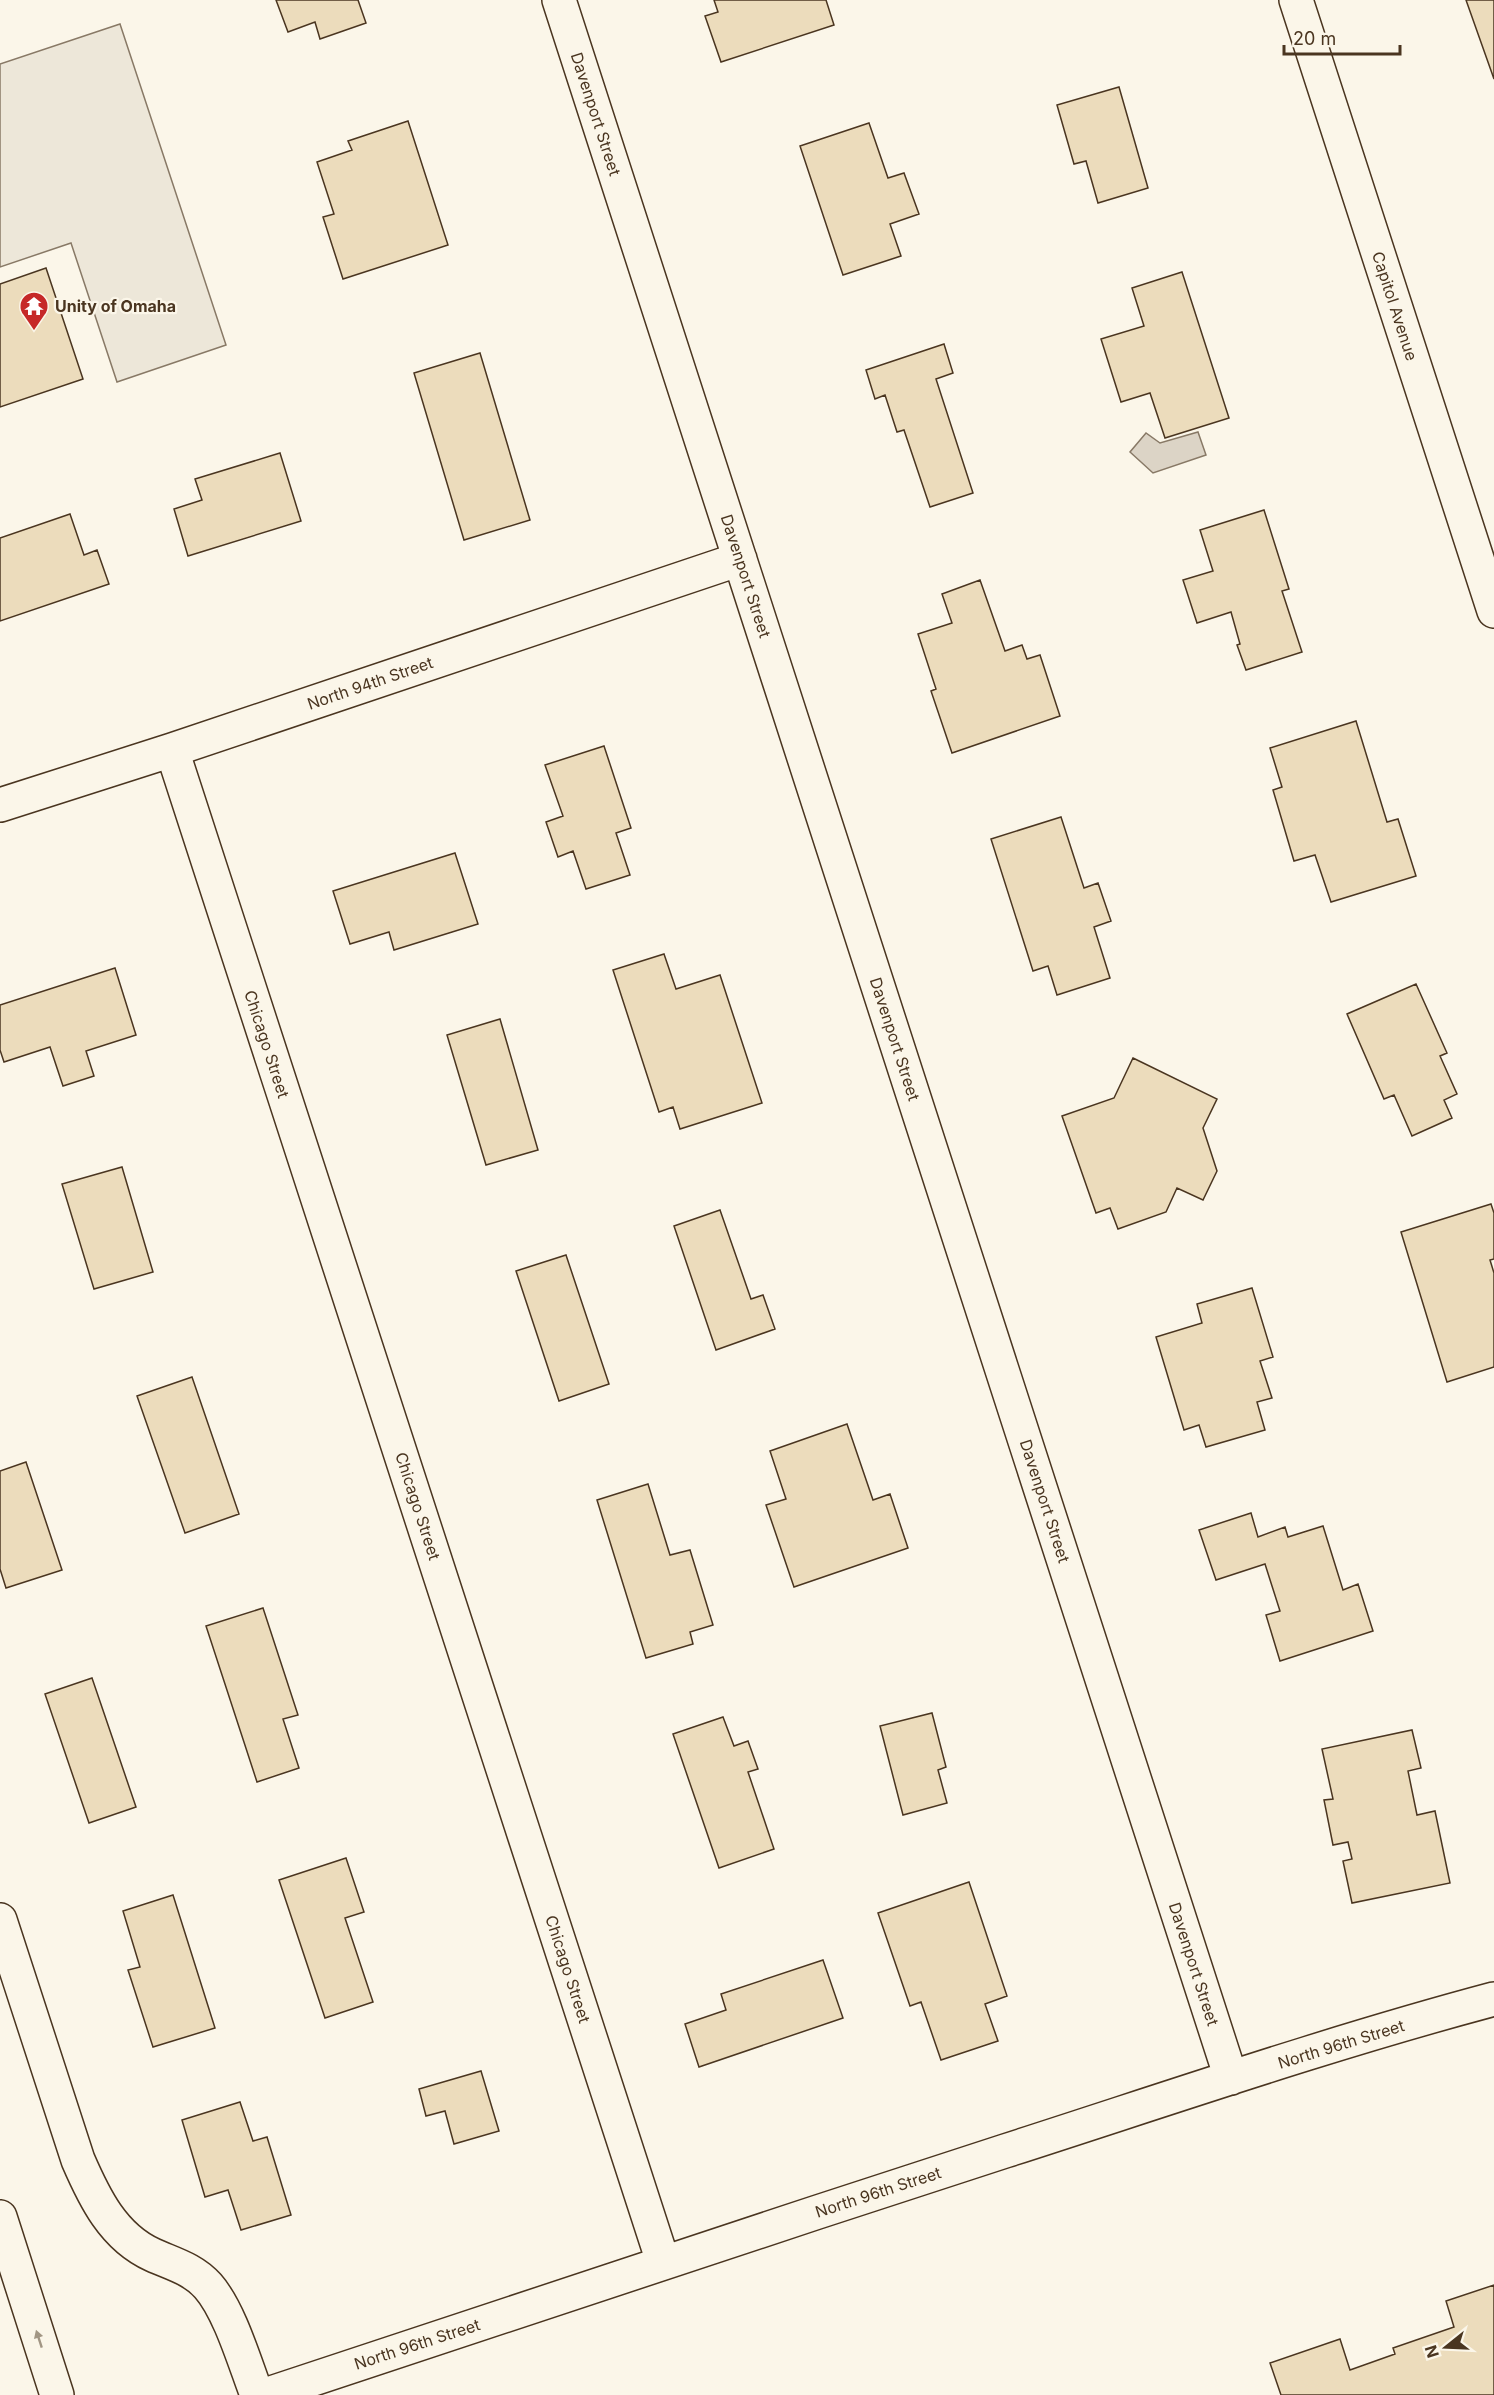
<svg xmlns="http://www.w3.org/2000/svg" width="1494" height="2395" font-family="Inter,sans-serif">
  <rect width="100%" height="100%" fill="#fbf6e9"/>
  <!-- parking -->
  <path fill="#ede7d9" stroke="#887966" stroke-width="1.5" d="M120 24 226 345 117 382 71 243 0 267V64Z"/>
  <!-- water -->
  <path fill="#dcd4c6" stroke="#887966" stroke-width="1.5" d="M1198 432 1206 455 1153 473 1130 452 1146 433 1160 443Z"/>
  <!-- building -->
  <path fill="#ecdcbc" stroke="#4a3520" stroke-width="1.5" d="M276 0H358L366 23 320 39 315 22 288 32Z
    M714 0H826L834 25 721 62 705 16 718 12Z
    M1466 0H1494V79Z
    M1119 87 1148 188 1098 203 1086 161 1074 164 1057 105Z
    M408 121 448 245 343 279 323 217 334 214 317 162 352 150 348 141Z
    M869 123 888 178 904 173 919 214 890 224 901 256 843 275 800 146Z
    M46 268 83 379 0 407V284Z
    M1182 272 1229 418 1165 438 1150 393 1121 402 1101 339 1144 326 1132 288Z
    M944 344 953 373 936 379 973 493 930 507 904 430 897 432 885 395 875 399 866 370Z
    M480 353 530 520 464 540 414 373Z
    M280 453 301 521 188 556 174 509 202 500 195 479Z
    M1264 510 1289 589 1282 591 1302 652 1246 670 1237 645 1240 644 1231 612 1197 623 1183 580 1213 571 1200 530Z
    M70 514 84 555 97 550 109 584 0 621V538Z
    M980 580 1005 651 1022 645 1027 659 1040 655 1060 716 952 753 931 691 936 689 918 634 952 623 942 594Z
    M1356 721 1387 822 1398 819 1416 876 1331 902 1315 855 1294 861 1273 790 1282 787 1270 748Z
    M604 746 631 828 616 833 630 875 586 889 573 851 558 857 546 822 563 816 545 765Z
    M1061 817 1084 888 1098 883 1111 921 1094 927 1110 978 1057 995 1048 966 1033 971 991 839Z
    M455 853 478 924 394 950 389 932 350 944 333 891Z
    M664 954 676 989 720 975 762 1103 680 1129 673 1107 659 1112 613 970Z
    M115 968 136 1035 86 1051 94 1076 63 1086 50 1047 4 1062 0 1050V1005Z
    M1416 984 1447 1053 1440 1056 1457 1094 1444 1100 1452 1118 1412 1136 1394 1095 1384 1099 1347 1014Z
    M500 1019 538 1150 486 1165 447 1035Z
    M1133 1058 1217 1099 1203 1128 1217 1171 1203 1200 1177 1188 1166 1212 1118 1229 1110 1208 1096 1213 1062 1116 1114 1098Z
    M122 1167 153 1272 94 1289 62 1184Z
    M1491 1204 1494 1213V1259L1490 1260 1494 1273V1367L1447 1382 1401 1232Z
    M720 1210 751 1299 763 1295 775 1329 716 1350 674 1226Z
    M566 1255 609 1384 559 1401 516 1271Z
    M1252 1288 1273 1357 1260 1361 1272 1398 1257 1402 1265 1430 1206 1447 1199 1425 1184 1430 1156 1337 1202 1323 1197 1304Z
    M192 1377 239 1514 185 1533 137 1396Z
    M847 1424 873 1500 890 1494 908 1548 794 1587 766 1505 786 1499 770 1451Z
    M26 1462 62 1570 6 1588 0 1569V1471Z
    M648 1484 670 1555 690 1550 713 1625 690 1632 693 1644 646 1658 597 1500Z
    M1251 1513 1258 1537 1285 1527 1288 1537 1323 1526 1343 1590 1358 1584 1373 1631 1280 1661 1266 1615 1280 1611 1265 1564 1216 1580 1199 1530Z
    M263 1608 298 1715 283 1719 299 1768 257 1782 206 1626Z
    M92 1678 136 1807 89 1823 45 1694Z
    M932 1713 946 1767 938 1770 947 1803 903 1815 880 1726Z
    M723 1717 734 1746 748 1741 758 1769 748 1772 774 1849 719 1868 673 1734Z
    M1412 1730 1421 1768 1408 1771 1417 1815 1435 1811 1450 1883 1352 1903 1343 1861 1352 1859 1348 1842 1333 1845 1324 1800 1333 1799 1322 1749Z
    M346 1858 364 1912 345 1918 373 2002 325 2018 279 1880Z
    M969 1882 1007 1996 985 2004 998 2041 941 2060 921 2002 910 2006 878 1913Z
    M173 1895 215 2028 153 2047 128 1970 140 1967 123 1911Z
    M823 1960 843 2018 699 2067 685 2024 726 2010 721 1994Z
    M481 2071 499 2131 454 2144 445 2111 426 2116 419 2089Z
    M240 2102 253 2141 267 2137 291 2215 241 2230 228 2190 205 2197 182 2120Z
    M1494 2285V2395H1281L1270 2363 1340 2339 1350 2370 1395 2354 1393 2348 1454 2327 1446 2301Z"/>
  <g fill="none" stroke-linecap="round" stroke-linejoin="round">
    <!-- minor casing -->
    <g stroke="#4a3520" stroke-width="36">
      <path id="minor" d="M559 0 1231 2078
        M1296 0 1494 611
        M172 750 663 2262
        M0 805 172 750 740 559
        M0 1920 78 2160C94 2197 113 2237 153 2255 173 2264 193 2269 208 2286 230 2311 245 2364 257 2395
        M265 2395C512 2313 758 2231 1005 2151 1167 2099 1329 2043 1494 1999"/>
    </g>
    <!-- highway casing -->
    <g stroke="#4a3520" stroke-width="36">
      <path id="highway" d="M0 2217 57 2395"/>
    </g>
    <!-- minor -->
    <use href="#minor" stroke="#fbf6e9" stroke-width="33"/>
    <!-- highway -->
    <use href="#highway" stroke="#fbf6e9" stroke-width="33"/>
  </g>
  <!-- one-way arrows -->
  <defs><path id="oneway-solid" d="M-6-.8H1V-3.2L6.5 0L1 3.2V.8H-6Z" transform="scale(1.5)"/></defs>
  <use fill="#a29684" href="#oneway-solid" transform="translate(39 2339) rotate(-108)"/>
  <!-- icons -->
  <defs>
    <g id="temple-pin" transform="scale(1.5)"><path d="M0 17L-7.5 6A9.5 9.5 0 1 1 7.5 6Z" fill="#c62828" stroke="#fbf6e9"/><path d="M0-6L5-2H3V0L6.5 2.5H4V6H1.5V3h-3V6H-4V2.5H-6.5L-3 0V-2H-5Z" fill="#fff"/></g>
  </defs>
  <g fill-rule="evenodd">
    <use href="#temple-pin" x="34" y="306"/>
  </g>
  <g text-anchor="middle" stroke-width="4.5" stroke-linejoin="round" paint-order="stroke">
    <!-- street labels -->
    <g font-size="16" fill="#4a3520" stroke="#fbf6e9">
      <text transform="translate(596 114) rotate(72)" y="6">Davenport Street</text>
      <text transform="translate(1395 306) rotate(72)" y="6">Capitol Avenue</text>
      <text transform="translate(746 576) rotate(72)" y="6">Davenport Street</text>
      <text transform="translate(370 683) rotate(-19)" y="6">North 94th Street</text>
      <text transform="translate(895 1039) rotate(72)" y="6">Davenport Street</text>
      <text transform="translate(267 1044) rotate(72)" y="6">Chicago Street</text>
      <text transform="translate(1045 1501) rotate(72)" y="6">Davenport Street</text>
      <text transform="translate(418 1506) rotate(72)" y="6">Chicago Street</text>
      <text transform="translate(1194 1964) rotate(72)" y="6">Davenport Street</text>
      <text transform="translate(568 1969) rotate(72)" y="6">Chicago Street</text>
      <text transform="translate(1341 2044) rotate(-17)" y="6">North 96th Street</text>
      <text transform="translate(878 2192) rotate(-18)" y="6">North 96th Street</text>
      <text transform="translate(417 2344) rotate(-18)" y="6">North 96th Street</text>
    </g>
    <!-- poi labels -->
    <g font-size="16" font-weight="bold" fill="#4a3520" stroke="#fbf6e9" text-anchor="start">
      <text x="55" y="312">Unity of Omaha</text>
    </g>
  </g>
  <!-- north arrow -->
  <g transform="translate(1446 2347) rotate(252)" stroke="#fbf6e9" stroke-width="4.5" paint-order="stroke">
  <path d="M0-4.5L10 22L0 15L-10 22Z" fill="#4a3520"/>
  <text y="-9" font-size="16" font-weight="bold" text-anchor="middle" fill="#4a3520">N</text>
  </g>
  <!-- scale -->
  <path d="M1284 45v9h116v-9" fill="none" stroke="#4a3520" stroke-width="3"/>
  <text x="1293" y="45" font-size="18" fill="#4a3520" stroke="#fbf6e9" stroke-width="4.5" paint-order="stroke">20 m</text>
</svg>
